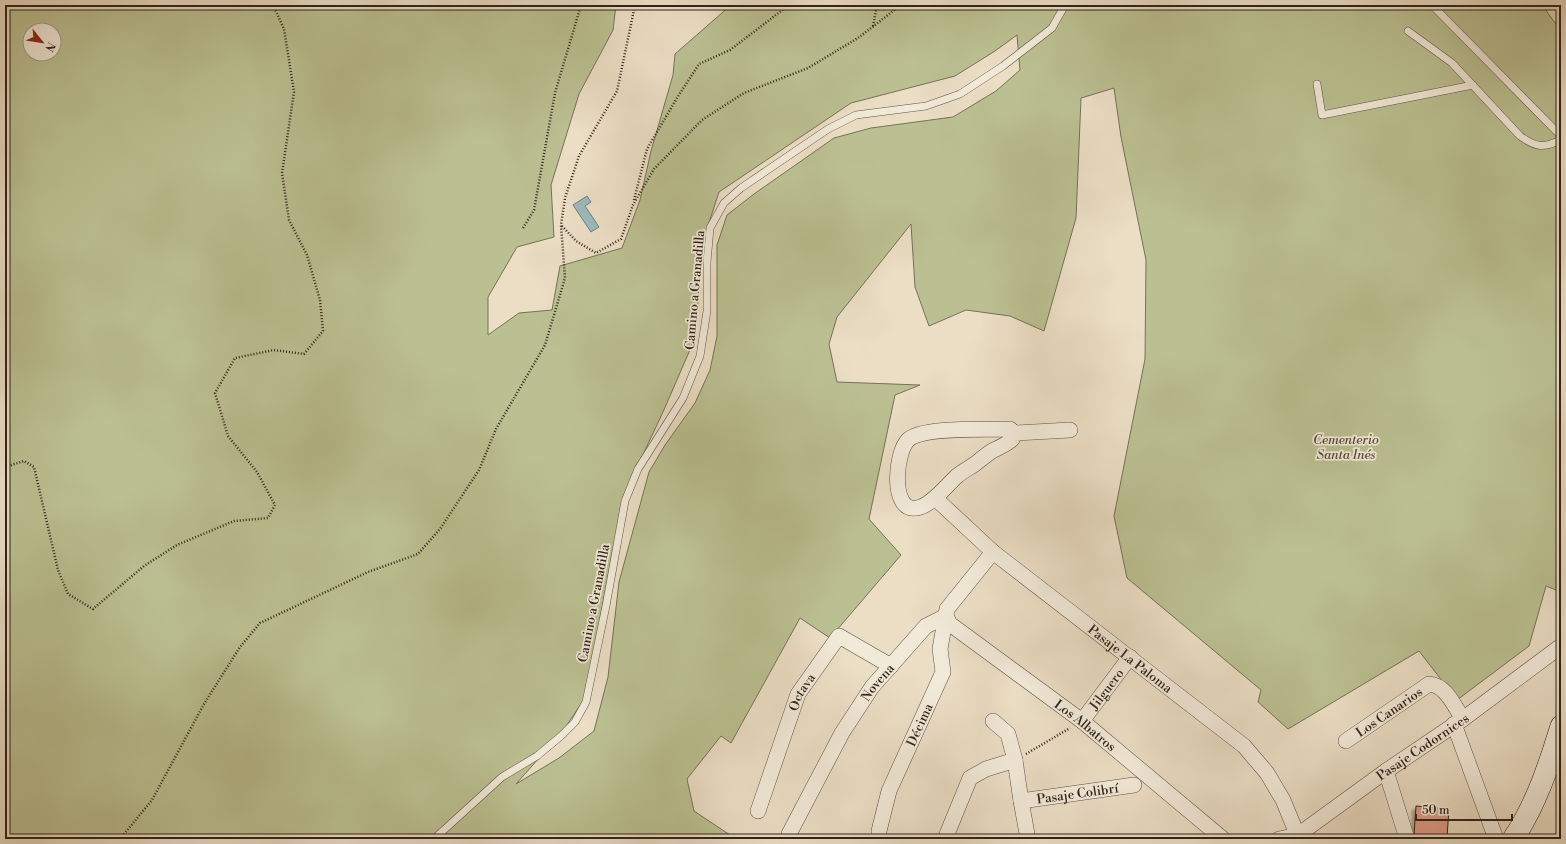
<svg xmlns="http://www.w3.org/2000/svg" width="1566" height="844" font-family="'Libre Bodoni',serif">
  <defs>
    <filter id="shadow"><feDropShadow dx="-3.5" dy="3.5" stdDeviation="1" flood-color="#0004"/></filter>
  </defs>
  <rect width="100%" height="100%" fill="#ebdec5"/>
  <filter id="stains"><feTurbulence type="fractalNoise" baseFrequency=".005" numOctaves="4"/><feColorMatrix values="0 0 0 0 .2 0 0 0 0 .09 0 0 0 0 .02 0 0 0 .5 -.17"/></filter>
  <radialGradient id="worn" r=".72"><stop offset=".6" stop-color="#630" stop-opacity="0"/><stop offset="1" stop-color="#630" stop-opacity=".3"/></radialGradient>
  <!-- green -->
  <path fill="#bbc092" stroke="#757256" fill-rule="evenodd" d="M5 5H616L613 30 579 94 551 185 554 237 517 247 488 297V335L519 313 552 310 560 266 622 248 640 200 651 151 673 75 675 54 731 5H1542L1561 31V592L1546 586 1529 646 1457 700 1419 651 1288 729 1258 702 1261 690 1127 578 1114 516 1145 359 1146 260 1121 137 1114 88 1081 98 1076 218 1044 331 1010 316 966 310 929 326 915 287 911 224 837 317 829 344 837 382 920 385 895 395 869 519 901 555 830 638 800 618 731 743 721 736 687 779 694 811 736 839H5ZM30 30H54V54H30ZM1017 35 1020 70 996 91 953 117 871 128 834 138 754 194 727 215 717 245V336L710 370 695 403 665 445 649 472 619 582 608 677 594 731 559 758 516 784 563 731 585 698 623 497 663 412 696 336 701 247 719 192 851 103 955 76 995 51Z"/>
  <!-- water -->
  <path fill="#9cbabe" stroke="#707e7d" d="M587 196 591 202 585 206 599 227 591 232 573 205Z"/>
  <!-- building -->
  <path fill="#e09d88" stroke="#2f231b" filter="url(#shadow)" d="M1416 806 1449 809 1447 837 1414 835Z"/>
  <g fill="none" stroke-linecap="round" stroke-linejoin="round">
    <!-- service casing -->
    <g stroke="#5e5246" stroke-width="8">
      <path id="service" d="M1432 5 1561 136
        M1408 31 1452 63 1520 136C1537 148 1543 148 1561 140
        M1317 84 1322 115 1473 85
        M434 839 502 777 537 756 561 736 575 722 586 702 606 606 625 501 638 469 683 398 700 356 707 311V262L710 228 724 203 741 188 828 129 856 115 926 106 960 94 1003 66 1052 28 1065 5"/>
    </g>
    <!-- minor casing -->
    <g stroke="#5e5246" stroke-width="16">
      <g id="minor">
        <path d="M1014 433C1014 436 1013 439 1010 441 1005 445 998 448 992 451 986 455 980 460 975 464 969 468 963 471 957 476 947 485 931 506 917 508 890 513 895 453 908 440 922 426 988 430 1010 429L1014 433 1070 430"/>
        <path id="s1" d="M935 498 993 552 1244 746 1267 773 1283 800 1299 839"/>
        <path id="s2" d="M946 616 950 624 1082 721 1223 839"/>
        <path d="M993 721 1008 734 1015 760 1021 801 1028 839"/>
        <path id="s3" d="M1082 721 1130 657"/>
        <path d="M1454 724 1496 839"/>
        <path id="s4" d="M1346 741 1429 684C1446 685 1454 706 1463 719"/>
        <path d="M1386 771 1407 839"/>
        <path id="s5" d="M1021 801 1134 785"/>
        <path id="s6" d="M758 811 798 694 839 636 891 666"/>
        <path id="s7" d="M879 831 889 791 943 672 940 649 947 609 993 552"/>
        <path id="s8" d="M789 834 842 733 872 687 926 626 946 616"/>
        <path d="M945 839 970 778 986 769 1015 760"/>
        <path id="s9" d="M1279 839 1298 835 1386 771 1463 719 1561 646"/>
      </g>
    </g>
    <!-- secondary casing -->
    <g stroke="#2f231b" stroke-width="22">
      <path id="secondary" d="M1513 839C1536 805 1549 765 1561 726"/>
    </g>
    <!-- path -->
    <path stroke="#2f231b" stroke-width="2.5" stroke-dasharray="1 2" stroke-linecap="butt" d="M873 26 877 5
      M634 200 647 149 677 98 699 64 730 50 789 5
      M562 226 576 241 596 253 621 239 633 205 654 169 702 120 744 93 808 68 858 38 901 5
      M523 228 534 210 555 93 581 5
      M5 467 24 461 34 467 58 570 68 594 93 609 144 566 177 545 234 521 268 518 275 505 257 472 228 436 215 393 235 358 274 350 304 354 323 331 320 300 307 255 289 220 282 173 294 92 284 29 273 5
      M1026 754 1070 728
      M120 839 152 800 204 704 240 647 260 623 368 572 418 554 440 529 479 470 496 429 545 345 565 278 561 225 565 198 579 156 617 91 635 5"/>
    <!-- service -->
    <use href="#service" stroke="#f2ead9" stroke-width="7"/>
    <!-- minor -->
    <use href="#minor" stroke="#f2ead9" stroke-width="15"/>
    <!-- secondary -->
    <use href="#secondary" stroke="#f2ead9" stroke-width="21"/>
  </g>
  <g text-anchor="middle" stroke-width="3.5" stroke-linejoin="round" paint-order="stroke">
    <!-- street labels -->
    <g font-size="13" fill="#2f231b" stroke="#f2ead9">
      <text transform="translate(694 290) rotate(-85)" y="5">Camino a Granadilla</text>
      <text transform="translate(593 603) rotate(-79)" y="5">Camino a Granadilla</text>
      <text dy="5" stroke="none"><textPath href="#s1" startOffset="253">Pasaje La Paloma</textPath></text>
      <text dy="5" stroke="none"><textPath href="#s8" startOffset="176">Novena</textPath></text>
      <text dy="5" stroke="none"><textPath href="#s3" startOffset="40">Jilguero</textPath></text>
      <text dy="5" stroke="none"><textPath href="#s6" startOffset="127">Octava</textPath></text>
      <text dy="5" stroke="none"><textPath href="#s4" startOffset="52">Los Canarios</textPath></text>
      <text dy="5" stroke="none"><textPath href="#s7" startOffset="114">Décima</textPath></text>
      <text dy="5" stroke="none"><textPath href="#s2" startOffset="178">Los Albatros</textPath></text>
      <text dy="5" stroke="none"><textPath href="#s9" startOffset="172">Pasaje Codornices</textPath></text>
      <text dy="5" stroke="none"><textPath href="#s5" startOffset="57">Pasaje Colibrí</textPath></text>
    </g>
    <!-- park labels -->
    <g font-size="13" font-style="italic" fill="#524a39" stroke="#f2ead9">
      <text x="1346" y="444">Cementerio<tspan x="1346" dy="15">Santa Inés</tspan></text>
    </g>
  </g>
  <!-- margin -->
  <rect width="1566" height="844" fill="none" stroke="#ebdec5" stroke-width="20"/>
  <rect x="6" y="6" width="1554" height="832" fill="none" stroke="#2f231b" stroke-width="2"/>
  <rect x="10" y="10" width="1546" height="824" fill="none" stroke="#2f231b"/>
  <!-- north arrow -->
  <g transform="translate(42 42) rotate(120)"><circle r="19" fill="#f2ead9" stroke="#a49a8d"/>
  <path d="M0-3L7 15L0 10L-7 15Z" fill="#8f2418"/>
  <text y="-6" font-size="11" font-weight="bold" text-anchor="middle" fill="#2f231b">N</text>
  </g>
  <!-- scale -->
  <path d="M1416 814v6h96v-6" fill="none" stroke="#2f231b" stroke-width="2"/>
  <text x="1422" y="814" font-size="12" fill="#2f231b" stroke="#f2ead9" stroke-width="3" paint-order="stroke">50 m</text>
  <rect width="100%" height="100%" filter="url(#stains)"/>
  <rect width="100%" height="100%" fill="url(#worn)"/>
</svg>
